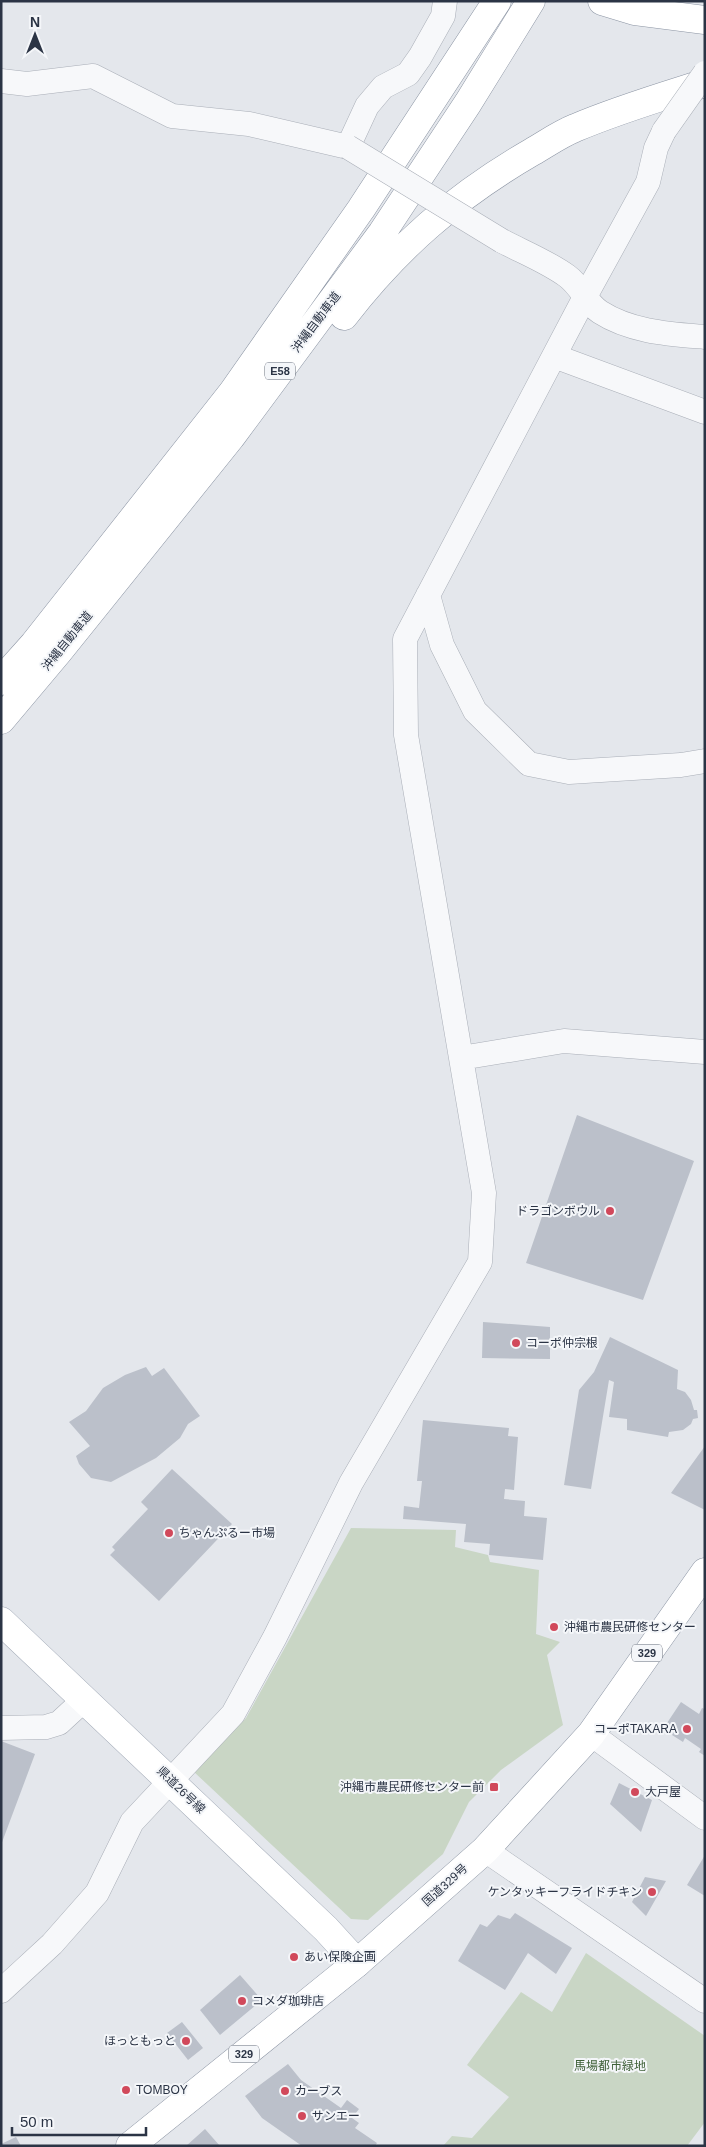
<svg xmlns="http://www.w3.org/2000/svg" width="706" height="2147" font-family="Helvetica,'Noto Sans JP',sans-serif">
  <rect width="100%" height="100%" fill="#e4e7ec"/>
  <!-- green -->
  <path fill="#c9d6c5" d="M351 1528 456 1530 455 1547 488 1555 490 1562 539 1570 536 1634 560 1642 547 1655 563 1725 501 1770 469 1802 443 1854 368 1920 351 1919 193 1771 246 1718Z
    M586 1953 705 2036V2122L687 2146H443L452 2136 472 2138 509 2097 467 2065 521 1992 552 2012Z"/>
  <!-- building -->
  <path fill="#bbc0ca" d="M577 1115 694 1161 643 1300 526 1263Z
    M483 1322 550 1327V1359L482 1358Z
    M610 1337 678 1370 677 1389 685 1392 691 1400 694 1410H697L698 1418 693 1419 691 1424 683 1430 669 1432 668 1437 627 1430V1419L609 1417 614 1382 609 1380 591 1489 564 1485 579 1390 594 1372Z
    M146 1367 152 1376 164 1368 200 1416 188 1424 180 1438 156 1458 111 1482 91 1478 79 1464 76 1456 90 1446 69 1422 86 1411 103 1388 125 1375Z
    M423 1420 509 1428 508 1436 518 1437 514 1490 505 1489 504 1499 525 1501 524 1516 547 1518 543 1560 489 1555 490 1544 464 1542 466 1524 403 1519 404 1506 419 1508 422 1481H417Z
    M705 1446V1510L671 1493Z
    M172 1469 232 1524 159 1601 110 1555 115 1550 112 1547 148 1509 141 1502Z
    M681 1702 699 1714 702 1708 705 1709V1756L699 1752 701 1749 685 1738 683 1742 672 1735 674 1732 665 1726Z
    M1 1741 35 1754 1 1845Z
    M619 1783 652 1800 641 1832 610 1804Z
    M705 1855V1896L687 1885Z
    M645 1877 666 1881 646 1916 632 1902Z
    M515 1913 572 1948 556 1974 528 1953 505 1990 458 1961 480 1924 487 1927 498 1915 510 1919Z
    M240 1975 262 2000 220 2035 200 2010Z
    M182 2022 203 2048 188 2060 167 2033Z
    M288 2064 301 2080 341 2108 347 2100 359 2109 352 2118 359 2123 355 2128 377 2143 375 2146H302L262 2118 245 2096Z
    M205 2129 220 2146H186Z
    M16 2137 21 2146H1V2144Z"/>
  <g fill="none" stroke-linecap="round" stroke-linejoin="round">
    <!-- minor casing -->
    <g stroke="#a9aeb7" stroke-width="25">
      <path id="minor" d="M1 81 27 84 93 76 172 116 249 124 348 147 367 106 383 87 408 74 420 57 443 16 445 1
        M502 241C523 252 548 262 567 276 581 286 586 303 600 312 631 332 670 334 705 337
        M554 356 705 412
        M428 595 442 645 475 711 529 764 569 772 681 765 705 761
        M461 1058 564 1041 705 1052
        M1 1728 46 1727 59 1723 85 1699
        M591 1734 705 1818
        M485 1850 705 2001
        M1 1991 52 1944 97 1893 132 1822 233 1714 275 1637 351 1483 480 1262 484 1193 406 735 405 639 586 295 648 182 656 148 664 131"/>
    </g>
    <!-- major casing -->
    <g stroke="#a3abb8" stroke-width="29">
      <path id="major" d="M1 1621 326 1929 357 1963"/>
    </g>
    <!-- highway casing -->
    <g stroke="#8b94a3" stroke-width="29">
      <path id="highway" d="M602 1 635 11 705 20
        M344 316C397 247 456 196 532 152 546 144 560 134 575 128 617 110 661 97 705 83
        M1 681 34 644 232 393 361 209 497 1
        M1 720 59 651 231 437 382 233 468 103 531 1
        M130 2146 357 1963 485 1850 591 1734 705 1572"/>
    </g>
    <!-- minor -->
    <use href="#minor" stroke="#f7f8fa" stroke-width="24"/>
    <!-- major -->
    <use href="#major" stroke="#fff" stroke-width="28"/>
    <!-- highway -->
    <use href="#highway" stroke="#fff" stroke-width="28"/>
    <!-- minor-bridge casing -->
    <g stroke="#a9aeb7" stroke-width="25" stroke-linecap="butt">
      <path id="minor-bridge" d="M664 131 705 73
        M348 147 502 241"/>
    </g>
    <!-- minor-bridge -->
    <use href="#minor-bridge" stroke="#f7f8fa" stroke-width="24"/>
  </g>
  <!-- markers -->
  <g fill="#d1495b" stroke="#f4f6f9" stroke-width="2">
    <circle cx="610" cy="1211" r="5"/>
    <circle cx="516" cy="1343" r="5"/>
    <circle cx="169" cy="1533" r="5"/>
    <circle cx="554" cy="1627" r="5"/>
    <circle cx="687" cy="1729" r="5"/>
    <rect x="489" y="1782" width="10" height="10" rx="2.5"/>
    <circle cx="635" cy="1792" r="5"/>
    <circle cx="652" cy="1892" r="5"/>
    <circle cx="294" cy="1957" r="5"/>
    <circle cx="242" cy="2001" r="5"/>
    <circle cx="186" cy="2041" r="5"/>
    <circle cx="126" cy="2090" r="5"/>
    <circle cx="285" cy="2091" r="5"/>
    <circle cx="302" cy="2116" r="5"/>
  </g>
  <g text-anchor="middle" stroke-width="4" stroke-linejoin="round" paint-order="stroke">
    <!-- shield labels -->
    <g fill="#f4f6f9" stroke="#676e7b" stroke-width="1">
      <rect x="265" y="362.5" width="30" height="17" rx="4"/>
      <rect x="632" y="1644.5" width="30" height="17" rx="4"/>
      <rect x="229" y="2045.5" width="30" height="17" rx="4"/>
    </g>
    <g font-size="11" font-weight="bold" fill="#2b3445">
      <text x="280" y="375">E58</text>
      <text x="647" y="1657">329</text>
      <text x="244" y="2058">329</text>
    </g>
    <!-- street labels -->
    <g font-size="12" fill="#2b3445" stroke="#f4f6f9">
      <text transform="translate(316 322) rotate(-53)" y="4">沖縄自動車道</text>
      <text transform="translate(67 641) rotate(-51)" y="4">沖縄自動車道</text>
      <text transform="translate(181 1790) rotate(44)" y="4">県道26号線</text>
      <text transform="translate(445 1885) rotate(-42)" y="4">国道329号</text>
    </g>
    <!-- poi labels -->
    <g font-size="12" fill="#2b3445" stroke="#f4f6f9" text-anchor="start">
      <text x="600" y="1215" text-anchor="end">ドラゴンボウル</text>
      <text x="526" y="1347">コーポ仲宗根</text>
      <text x="179" y="1537">ちゃんぷるー市場</text>
      <text x="564" y="1631">沖縄市農民研修センター</text>
      <text x="677" y="1733" text-anchor="end">コーポTAKARA</text>
      <text x="484" y="1791" text-anchor="end">沖縄市農民研修センター前</text>
      <text x="645" y="1796">大戸屋</text>
      <text x="642" y="1896" text-anchor="end">ケンタッキーフライドチキン</text>
      <text x="304" y="1961">あい保険企画</text>
      <text x="252" y="2005">コメダ珈琲店</text>
      <text x="176" y="2045" text-anchor="end">ほっともっと</text>
      <text x="136" y="2094">TOMBOY</text>
      <text x="295" y="2095">カーブス</text>
      <text x="312" y="2120">サンエー</text>
    </g>
    <!-- park labels -->
    <g font-size="12" fill="#3f6138" stroke="#f4f6f9">
      <text x="610" y="2070">馬場都市緑地</text>
    </g>
  </g>
  <!-- border -->
  <rect width="706" height="2147" fill="none" stroke="#2b3445" stroke-width="5"/>
  <!-- north arrow -->
  <g transform="translate(35 35)" stroke="#f4f6f9" stroke-width="4" paint-order="stroke">
  <path d="M0-4L9 19L0 12L-9 19Z" fill="#2b3445"/>
  <text y="-8" font-size="14" font-weight="bold" text-anchor="middle" fill="#2b3445">N</text>
  </g>
  <!-- scale -->
  <path d="M12 2127v8h134v-8" fill="none" stroke="#2b3445" stroke-width="2.5"/>
  <text x="20" y="2127" font-size="15" fill="#2b3445" stroke="#f4f6f9" stroke-width="4" paint-order="stroke">50 m</text>
</svg>
